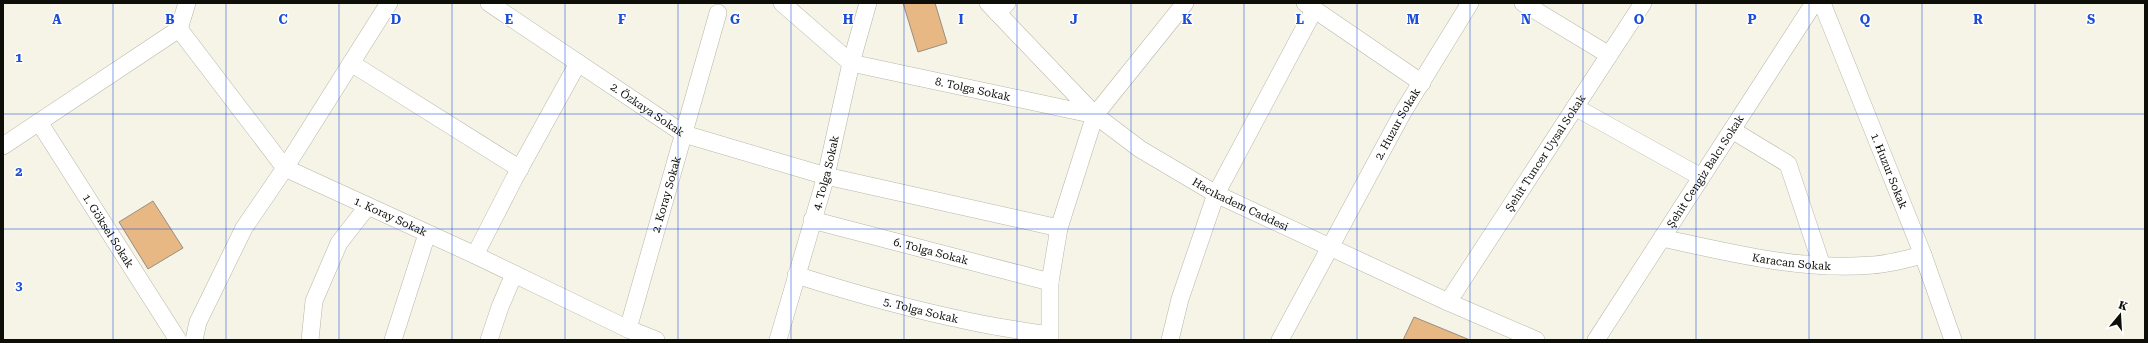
<svg xmlns="http://www.w3.org/2000/svg" width="2148" height="343" font-family="'Roboto Serif',serif">
  <rect width="100%" height="100%" fill="#f6f4e6"/>
  <!-- building -->
  <path fill="#e7b784" stroke="#988e83" d="M903 3H935L947 43 918 52Z
    M153 201 183 248 148 269 119 222Z
    M1414 317 1470 340H1403Z"/>
  <g fill="none" stroke-linecap="round" stroke-linejoin="round">
    <!-- street casing -->
    <g stroke="#b7b6a8" stroke-width="18">
      <g id="street">
        <path id="s1" d="M489 3 684 134 826 176 1059 228"/>
        <path id="s2" d="M782 3 851 63 1095 115"/>
        <path id="s3" d="M988 3 1095 115 1140 149 1216 194 1448 302 1536 340"/>
        <path d="M1305 3 1422 83"/>
        <path d="M1523 3 1609 55"/>
        <path id="s4" d="M1822 3 1923 255 1953 340"/>
        <path d="M997 13 1007 3"/>
        <path id="s5" d="M179 29 285 168 475 255 628 329 656 340"/>
        <path d="M351 63 520 169"/>
        <path d="M1575 107 1701 177"/>
        <path id="s6" d="M39 122 178 340"/>
        <path d="M1732 130 1788 164 1822 266"/>
        <path d="M3 146 179 29 187 3"/>
        <path id="s7" d="M812 220 1050 282"/>
        <path id="s8" d="M1662 238C1731 253 1801 271 1873 265 1889 264 1907 259 1923 255"/>
        <path d="M475 255 514 179 578 63"/>
        <path id="s9" d="M796 275C853 293 909 309 968 321 995 327 1022 331 1049 335"/>
        <path id="s10" d="M1448 302 1643 3"/>
        <path id="s11" d="M628 329 718 13"/>
        <path d="M194 340 198 322 244 228 285 168 389 3"/>
        <path d="M310 340 314 301 339 243 367 207"/>
        <path d="M393 340 427 234"/>
        <path d="M489 340 500 307 514 274"/>
        <path id="s12" d="M778 340 826 176 851 63 868 3"/>
        <path d="M1050 340V282L1059 228 1095 115 1185 3"/>
        <path d="M1170 340 1180 299 1216 194 1314 10"/>
        <path id="s13" d="M1280 340 1403 112 1470 3"/>
        <path id="s14" d="M1596 340 1814 3"/>
      </g>
    </g>
    <!-- street -->
    <use href="#street" stroke="#fff" stroke-width="17"/>
  </g>
  <!-- grid -->
  <path fill="none" stroke="#1d4ed8" stroke-width="1" stroke-opacity="0.55" d="M113 3V340M226 3V340M339 3V340M452 3V340M565 3V340M678 3V340M791 3V340M904 3V340M1017 3V340M1131 3V340M1244 3V340M1357 3V340M1470 3V340M1583 3V340M1696 3V340M1809 3V340M1922 3V340M2035 3V340M3 114H2145M3 229H2145"/>
  <g text-anchor="middle" stroke-width="3" stroke-linejoin="round" paint-order="stroke">
    <!-- street labels -->
    <g font-size="11" fill="#0e0e09" stroke="#fff">
      <text dy="4" stroke="none"><textPath href="#s2" startOffset="216">8. Tolga Sokak</textPath></text>
      <text dy="4" stroke="none"><textPath href="#s1" startOffset="191">2. Özkaya Sokak</textPath></text>
      <text dy="4" stroke="none"><textPath href="#s13" startOffset="246">2. Huzur Sokak</textPath></text>
      <text dy="4" stroke="none"><textPath href="#s10" startOffset="178">Şehit Tuncer Uysal Sokak</textPath></text>
      <text dy="4" stroke="none"><textPath href="#s14" startOffset="201">Şehit Cengiz Balcı Sokak</textPath></text>
      <text dy="4" stroke="none"><textPath href="#s4" startOffset="181">1. Huzur Sokak</textPath></text>
      <text dy="4" stroke="none"><textPath href="#s12" startOffset="174">4. Tolga Sokak</textPath></text>
      <text dy="4" stroke="none"><textPath href="#s11" startOffset="140">2. Koray Sokak</textPath></text>
      <text dy="4" stroke="none"><textPath href="#s3" startOffset="326">Hacıkadem Caddesi</textPath></text>
      <text dy="4" stroke="none"><textPath href="#s5" startOffset="291">1. Koray Sokak</textPath></text>
      <text dy="4" stroke="none"><textPath href="#s6" startOffset="129">1. Göksel Sokak</textPath></text>
      <text dy="4" stroke="none"><textPath href="#s7" startOffset="123">6. Tolga Sokak</textPath></text>
      <text dy="4" stroke="none"><textPath href="#s8" startOffset="132">Karacan Sokak</textPath></text>
      <text dy="4" stroke="none"><textPath href="#s9" startOffset="130">5. Tolga Sokak</textPath></text>
    </g>
  </g>
  <g font-size="13" text-anchor="middle" font-weight="bold" fill="#1d4ed8" stroke="#fff" stroke-width="3" stroke-linejoin="round" paint-order="stroke">
    <text x="57" y="24">A</text>
    <text x="170" y="24">B</text>
    <text x="283" y="24">C</text>
    <text x="396" y="24">D</text>
    <text x="509" y="24">E</text>
    <text x="622" y="24">F</text>
    <text x="735" y="24">G</text>
    <text x="848" y="24">H</text>
    <text x="961" y="24">I</text>
    <text x="1074" y="24">J</text>
    <text x="1187" y="24">K</text>
    <text x="1300" y="24">L</text>
    <text x="1413" y="24">M</text>
    <text x="1526" y="24">N</text>
    <text x="1639" y="24">O</text>
    <text x="1752" y="24">P</text>
    <text x="1865" y="24">Q</text>
    <text x="1978" y="24">R</text>
    <text x="2091" y="24">S</text>
    <text x="19" y="62">1</text>
    <text x="19" y="176">2</text>
    <text x="19" y="290">3</text>
  </g>
  <!-- border -->
  <rect width="2148" height="343" fill="none" stroke="#0e0e09" stroke-width="8"/>
  <!-- north arrow -->
  <g transform="translate(2120 315) rotate(18)" stroke="#ffffff" stroke-width="3" paint-order="stroke">
  <path d="M0-3L7 15L0 10L-7 15Z" fill="#0e0e09"/>
  <text y="-6" font-size="11" font-weight="bold" text-anchor="middle" fill="#0e0e09">K</text>
  </g>
</svg>
